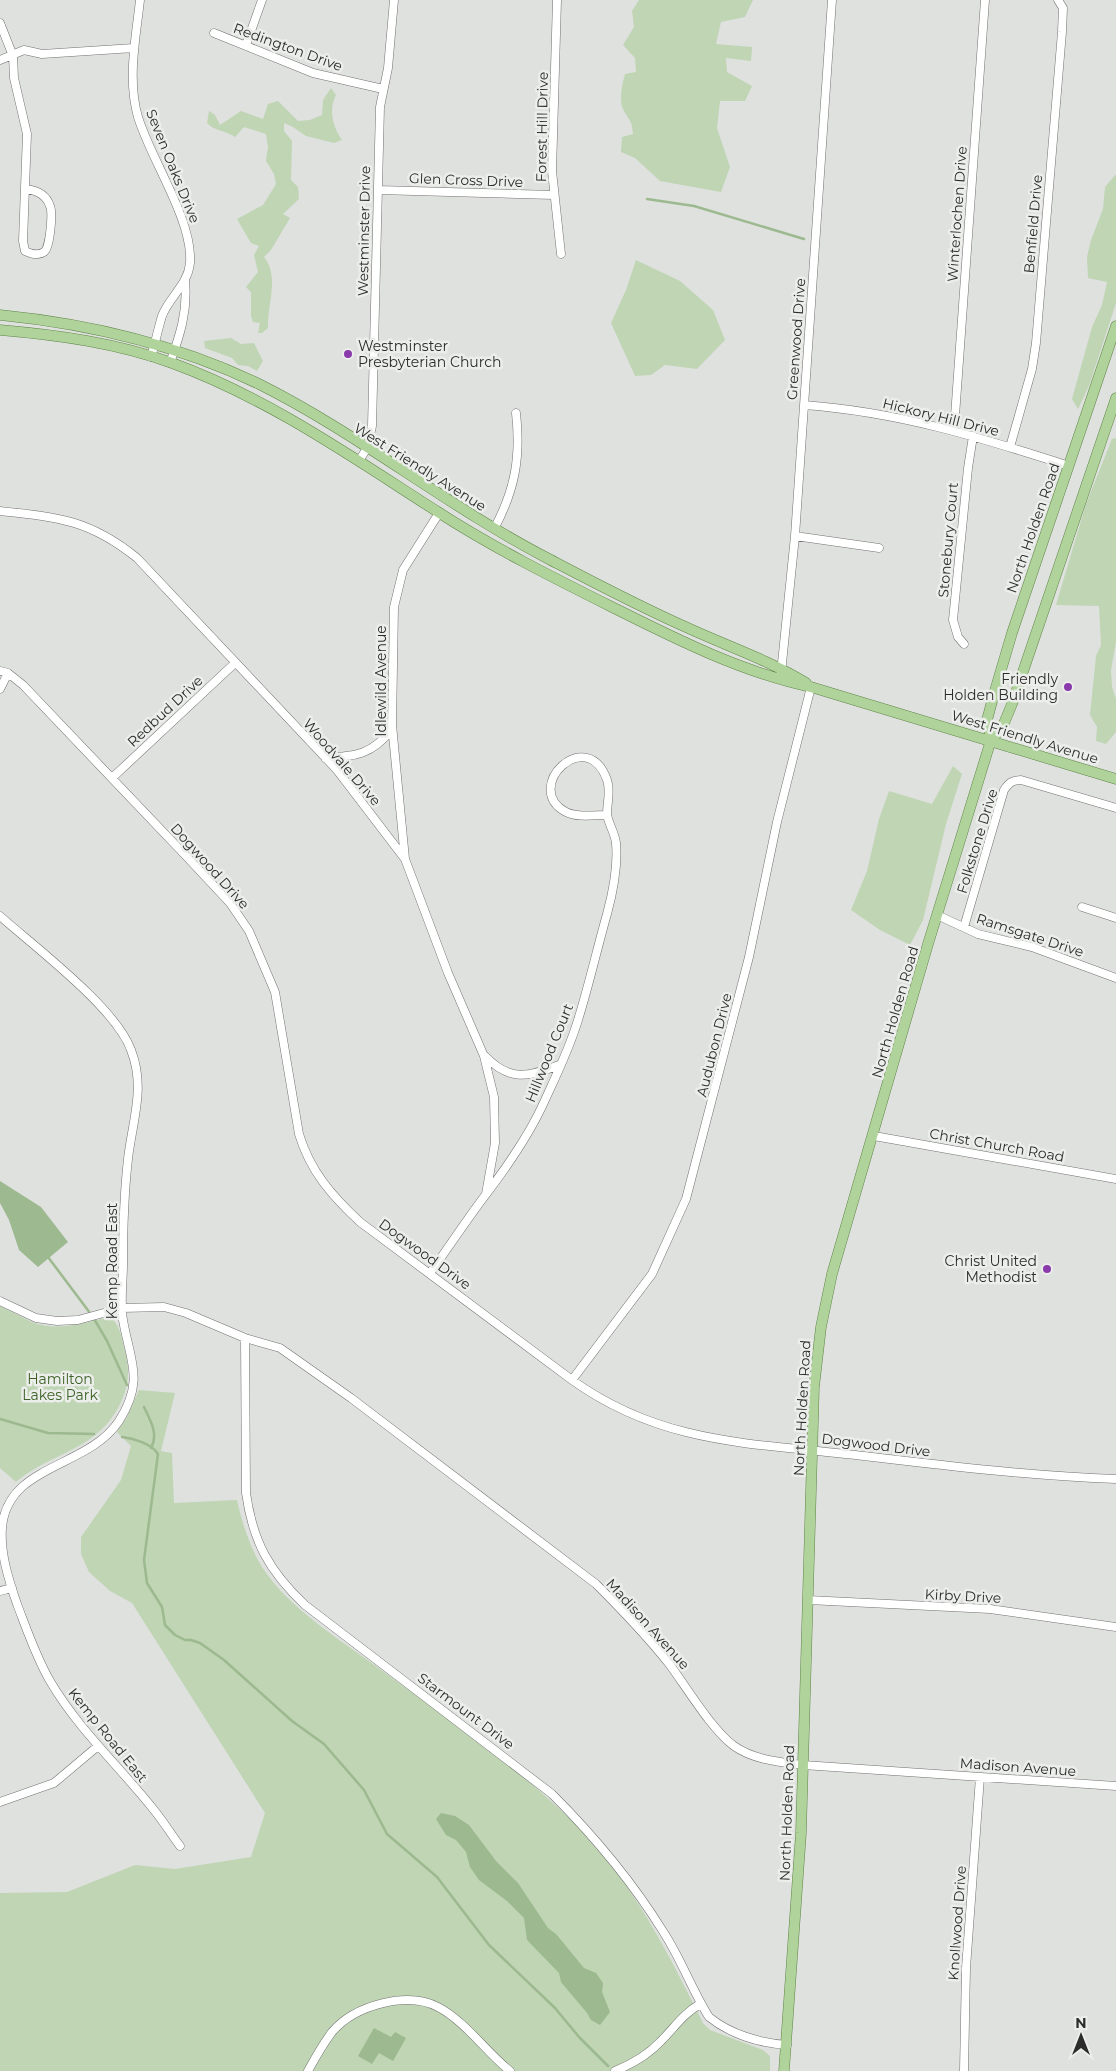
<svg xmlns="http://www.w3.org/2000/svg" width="1116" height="2071" font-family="Montserrat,sans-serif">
  <rect width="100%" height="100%" fill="#dfe1de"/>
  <!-- green -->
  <path fill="#bfd5b4" d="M639 0H753L745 17 721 22 716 44 752 47 751 61 726 58 727 72 752 86 745 101H720L717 128 730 167 721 192 660 181 635 158 621 152 622 137 633 134C632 120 630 122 624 111 618 101 622 85 625 74L636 72 635 58 623 45 634 27 632 11Z
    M331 88 336 95C328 110 333 127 342 140L334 143 306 136 293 127 284 123V131L292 141 291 180 298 187 299 199 283 214 290 218 271 250 264 257C280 277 267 304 268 328L262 333H258L260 323 253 322 251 316V292L246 287 258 272 254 255 259 246 251 243 237 219 263 205 276 184 274 174 266 161 268 147 266 134 244 127 235 137C225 130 216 132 207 123L209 111 215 115 220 125 241 111 263 119 268 104 278 101 298 121 310 120 322 115 323 100Z
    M1116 174V303L1089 386 1078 409 1072 399 1092 327 1102 305 1107 282 1088 278 1087 257 1091 240 1103 209 1105 187Z
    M636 260 680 281 713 310 725 340 697 369 665 365 651 375 635 376 611 323 626 290Z
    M231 338 241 344 254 343 263 361 257 371 248 366 238 365 232 358 205 348 204 341Z
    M1116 438V642L1111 670 1112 687 1116 699V732L1106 744 1096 741 1097 727 1090 715 1096 656 1101 645 1099 606 1056 605 1086 504 1112 439Z
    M953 766 962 774 946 824 923 920 910 945 880 930 851 910 867 871 879 819 889 791 932 804Z
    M0 1306C11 1311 21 1317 32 1322 57 1332 84 1323 109 1317 120 1322 122 1340 125 1351 130 1370 129 1384 121 1402 98 1451 53 1451 16 1482L0 1468Z
    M139 1390 175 1393 161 1451 172 1453 174 1503 237 1500C242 1523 251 1551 264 1570 289 1607 337 1638 373 1664 442 1715 516 1765 577 1826 633 1882 668 1953 703 2023L710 2030 763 2050 770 2056V2071H0V1893L67 1892 135 1865 175 1869 251 1857 265 1813 132 1603 110 1591 89 1572 81 1554V1537L121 1480 131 1446 117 1432 127 1417Z"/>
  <!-- water -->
  <path fill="#9db98f" d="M0 1181 41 1207 68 1242 38 1267 19 1250 9 1220 0 1203Z
    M441 1813 455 1816 469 1825 496 1861 518 1883 548 1928 556 1934 584 1968 596 1973 603 1983 602 1992 610 2012 600 2025 591 2020 587 2013 561 1982 559 1973 527 1940 524 1918 507 1901 479 1880 470 1867 466 1852 456 1840 446 1835 436 1819Z
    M374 2028 391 2037 395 2032 406 2038 393 2061 379 2053 372 2064 358 2056Z"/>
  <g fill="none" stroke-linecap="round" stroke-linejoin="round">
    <!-- stream -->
    <path stroke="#9db98f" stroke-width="2.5" d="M647 199 694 206 804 239
      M48 1257 93 1317 107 1341 127 1385
      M144 1407C150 1420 159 1434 151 1448
      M0 1419 48 1433 94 1434
      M122 1437C133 1438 152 1444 158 1454L144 1560 147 1583 162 1607 165 1625 175 1635 185 1640H191L200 1643 224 1660 292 1721 324 1744 364 1790 387 1834 437 1877 489 1945 555 2008 579 2037 608 2066"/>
    <!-- minor casing -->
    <g stroke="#717270" stroke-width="9">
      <path id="minor" d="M140 0C136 37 127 80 138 117 151 160 193 220 190 263 188 285 169 297 162 316 158 329 155 344 151 357
        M557 0 552 171 561 254
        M0 23 13 56 14 78 27 134 23 241 25 251C31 254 38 256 44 252 50 248 53 213 50 206 46 194 36 190 25 189
        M214 33 313 73 383 89
        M246 45 262 0
        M0 60 24 50 42 54 134 48
        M378 190 554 195
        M170 363C180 335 188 311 185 281
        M804 405C899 412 979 437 1069 466
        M954 430 985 0
        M1010 447 1032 369 1036 343 1062 32 1063 8 1058 0
        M359 461 367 448 372 426 380 107 388 68 394 0
        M0 511C58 517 90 520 137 558L337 770 405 859 448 973 484 1056 494 1097 495 1143 486 1194
        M494 529C515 490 521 457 516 413
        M795 536 879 548
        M964 644 958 637 953 620 968 468 973 436
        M0 671 8 673 23 685 186 856 230 903 249 931 275 992 299 1134C310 1171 332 1196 360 1222L572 1380C664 1446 756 1443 864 1456 948 1466 1031 1476 1116 1479
        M781 673 795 536 832 0
        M0 689 8 673
        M325 758C356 756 372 755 392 729
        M112 778 235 663
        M405 859 392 725 394 607 403 570 439 513
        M1082 907 1116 918
        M937 915 978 934 1032 947 1116 978
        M0 916C35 947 116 1008 131 1050 146 1088 132 1122 128 1159 124 1194 123 1229 123 1264 123 1282 120 1302 123 1320 130 1361 145 1380 119 1421 87 1469 7 1464 2 1528 0 1553 9 1581 17 1604 27 1630 36 1657 50 1681 78 1729 120 1767 154 1810 163 1821 171 1834 180 1846
        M964 927 1004 790C1009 783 1012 780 1021 780L1116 808
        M485 1056C510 1082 528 1077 559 1065
        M874 1136 1116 1179
        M430 1273C449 1247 467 1219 487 1193 509 1164 530 1134 545 1100 557 1074 570 1047 578 1020 589 985 597 949 607 914 613 892 618 865 616 843 615 833 608 823 607 814 607 803 611 791 607 780 587 723 521 788 566 812 577 818 595 815 607 815
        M0 1301 36 1318 57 1321 78 1320 122 1308 164 1307 186 1313 245 1338 280 1348 351 1398 596 1584C622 1610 647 1636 670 1665 687 1688 712 1730 734 1746 754 1760 780 1762 803 1765L1116 1786
        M245 1338 246 1493C253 1542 269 1571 305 1605L552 1794C595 1837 632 1881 664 1933 681 1959 692 1990 709 2017 730 2034 759 2043 787 2045
        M572 1380 652 1274 686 1199 749 957 777 822 811 687
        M0 1591 12 1588
        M808 1600 990 1609 1116 1627
        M0 1802 54 1783 98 1746
        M308 2071C315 2058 323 2044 332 2032 355 2005 407 1991 438 2007 465 2021 487 2053 510 2071
        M615 2071C632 2064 648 2055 661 2041 675 2027 683 2014 700 2004
        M964 2071 966 1968 980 1777"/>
    </g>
    <!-- major casing -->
    <g stroke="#5f8548" stroke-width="11">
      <path id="major" d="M0 315C91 324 176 344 259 384 359 434 447 506 547 558 593 582 640 607 688 628 727 646 769 660 806 683
        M0 330C58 335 117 343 172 363 268 398 352 457 438 512 494 548 552 577 612 607 676 639 741 672 811 687L1116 779
        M991 740 987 720 994 694 1012 633 1116 326
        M784 2071 801 1833 814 1387 821 1327 832 1274 928 944 991 740 1002 728 1012 704 1116 398"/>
    </g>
    <!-- minor -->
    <use href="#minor" stroke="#fff" stroke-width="8"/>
    <!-- major -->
    <use href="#major" stroke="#b0d39b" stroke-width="10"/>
  </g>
  <!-- markers -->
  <g fill="#8a3aaa" stroke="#eceeeb" stroke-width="2">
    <circle cx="348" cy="354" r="5"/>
    <circle cx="1068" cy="687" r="5"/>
    <circle cx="1047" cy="1269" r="5"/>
  </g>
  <g text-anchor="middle" stroke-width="5" stroke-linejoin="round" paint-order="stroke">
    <!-- street labels -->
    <g font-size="14" fill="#2b2c2b" stroke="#eceeeb">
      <text transform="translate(288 47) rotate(20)" y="5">Redington Drive</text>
      <text transform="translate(542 127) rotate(-89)" y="5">Forest Hill Drive</text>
      <text transform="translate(173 166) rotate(68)" y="5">Seven Oaks Drive</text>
      <text transform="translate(466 180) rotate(2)" y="5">Glen Cross Drive</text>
      <text transform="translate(957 214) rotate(-86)" y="5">Winterlochen Drive</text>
      <text transform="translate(1033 224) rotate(-85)" y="5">Benfield Drive</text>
      <text transform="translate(364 231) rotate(-89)" y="5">Westminster Drive</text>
      <text transform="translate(796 339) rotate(-86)" y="5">Greenwood Drive</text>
      <text transform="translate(941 417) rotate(14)" y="5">Hickory Hill Drive</text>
      <text transform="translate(420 467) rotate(32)" y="5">West Friendly Avenue</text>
      <text transform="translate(1033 528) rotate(-71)" y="5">North Holden Road</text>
      <text transform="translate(948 540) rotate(-85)" y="5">Stonebury Court</text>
      <text transform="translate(381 681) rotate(-90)" y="5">Idlewild Avenue</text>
      <text transform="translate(165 711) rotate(-43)" y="5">Redbud Drive</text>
      <text transform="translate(1025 737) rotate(17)" y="5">West Friendly Avenue</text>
      <text transform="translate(342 762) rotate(49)" y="5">Woodvale Drive</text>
      <text transform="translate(977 841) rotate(-73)" y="5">Folkstone Drive</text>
      <text transform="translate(210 866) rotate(48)" y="5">Dogwood Drive</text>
      <text transform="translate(1030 935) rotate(18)" y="5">Ramsgate Drive</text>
      <text transform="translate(895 1012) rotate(-74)" y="5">North Holden Road</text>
      <text transform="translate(714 1045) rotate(-76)" y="5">Audubon Drive</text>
      <text transform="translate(549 1053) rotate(-68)" y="5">Hillwood Court</text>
      <text transform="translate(997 1145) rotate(10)" y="5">Christ Church Road</text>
      <text transform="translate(425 1254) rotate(36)" y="5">Dogwood Drive</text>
      <text transform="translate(112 1261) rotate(-90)" y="5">Kemp Road East</text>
      <text transform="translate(802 1408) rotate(-87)" y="5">North Holden Road</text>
      <text transform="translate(876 1445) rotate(7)" y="5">Dogwood Drive</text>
      <text transform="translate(963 1596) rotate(3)" y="5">Kirby Drive</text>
      <text transform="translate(648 1624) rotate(48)" y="5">Madison Avenue</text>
      <text transform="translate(466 1711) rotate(37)" y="5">Starmount Drive</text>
      <text transform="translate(108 1735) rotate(51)" y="5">Kemp Road East</text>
      <text transform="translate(1018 1767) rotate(4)" y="5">Madison Avenue</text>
      <text transform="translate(787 1813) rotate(-88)" y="5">North Holden Road</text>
      <text transform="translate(957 1923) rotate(-86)" y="5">Knollwood Drive</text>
    </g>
    <!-- poi labels -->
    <g font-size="14" fill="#2b2c2b" stroke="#eceeeb" text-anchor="end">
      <text x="358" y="351" text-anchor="start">Westminster<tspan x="358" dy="16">Presbyterian Church</tspan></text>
      <text x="1058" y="684">Friendly<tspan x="1058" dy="16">Holden Building</tspan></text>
      <text x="1037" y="1266">Christ United<tspan x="1037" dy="16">Methodist</tspan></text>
    </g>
    <!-- park labels -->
    <g font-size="14" fill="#3d6126" stroke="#eceeeb">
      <text x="60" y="1384">Hamilton<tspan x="60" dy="16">Lakes Park</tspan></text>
    </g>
  </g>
  <!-- north arrow -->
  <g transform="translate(1081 2036)" stroke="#eceeeb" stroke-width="4" paint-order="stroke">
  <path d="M0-4L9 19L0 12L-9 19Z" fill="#2b2c2b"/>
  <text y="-8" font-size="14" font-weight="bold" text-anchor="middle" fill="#2b2c2b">N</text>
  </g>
</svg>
